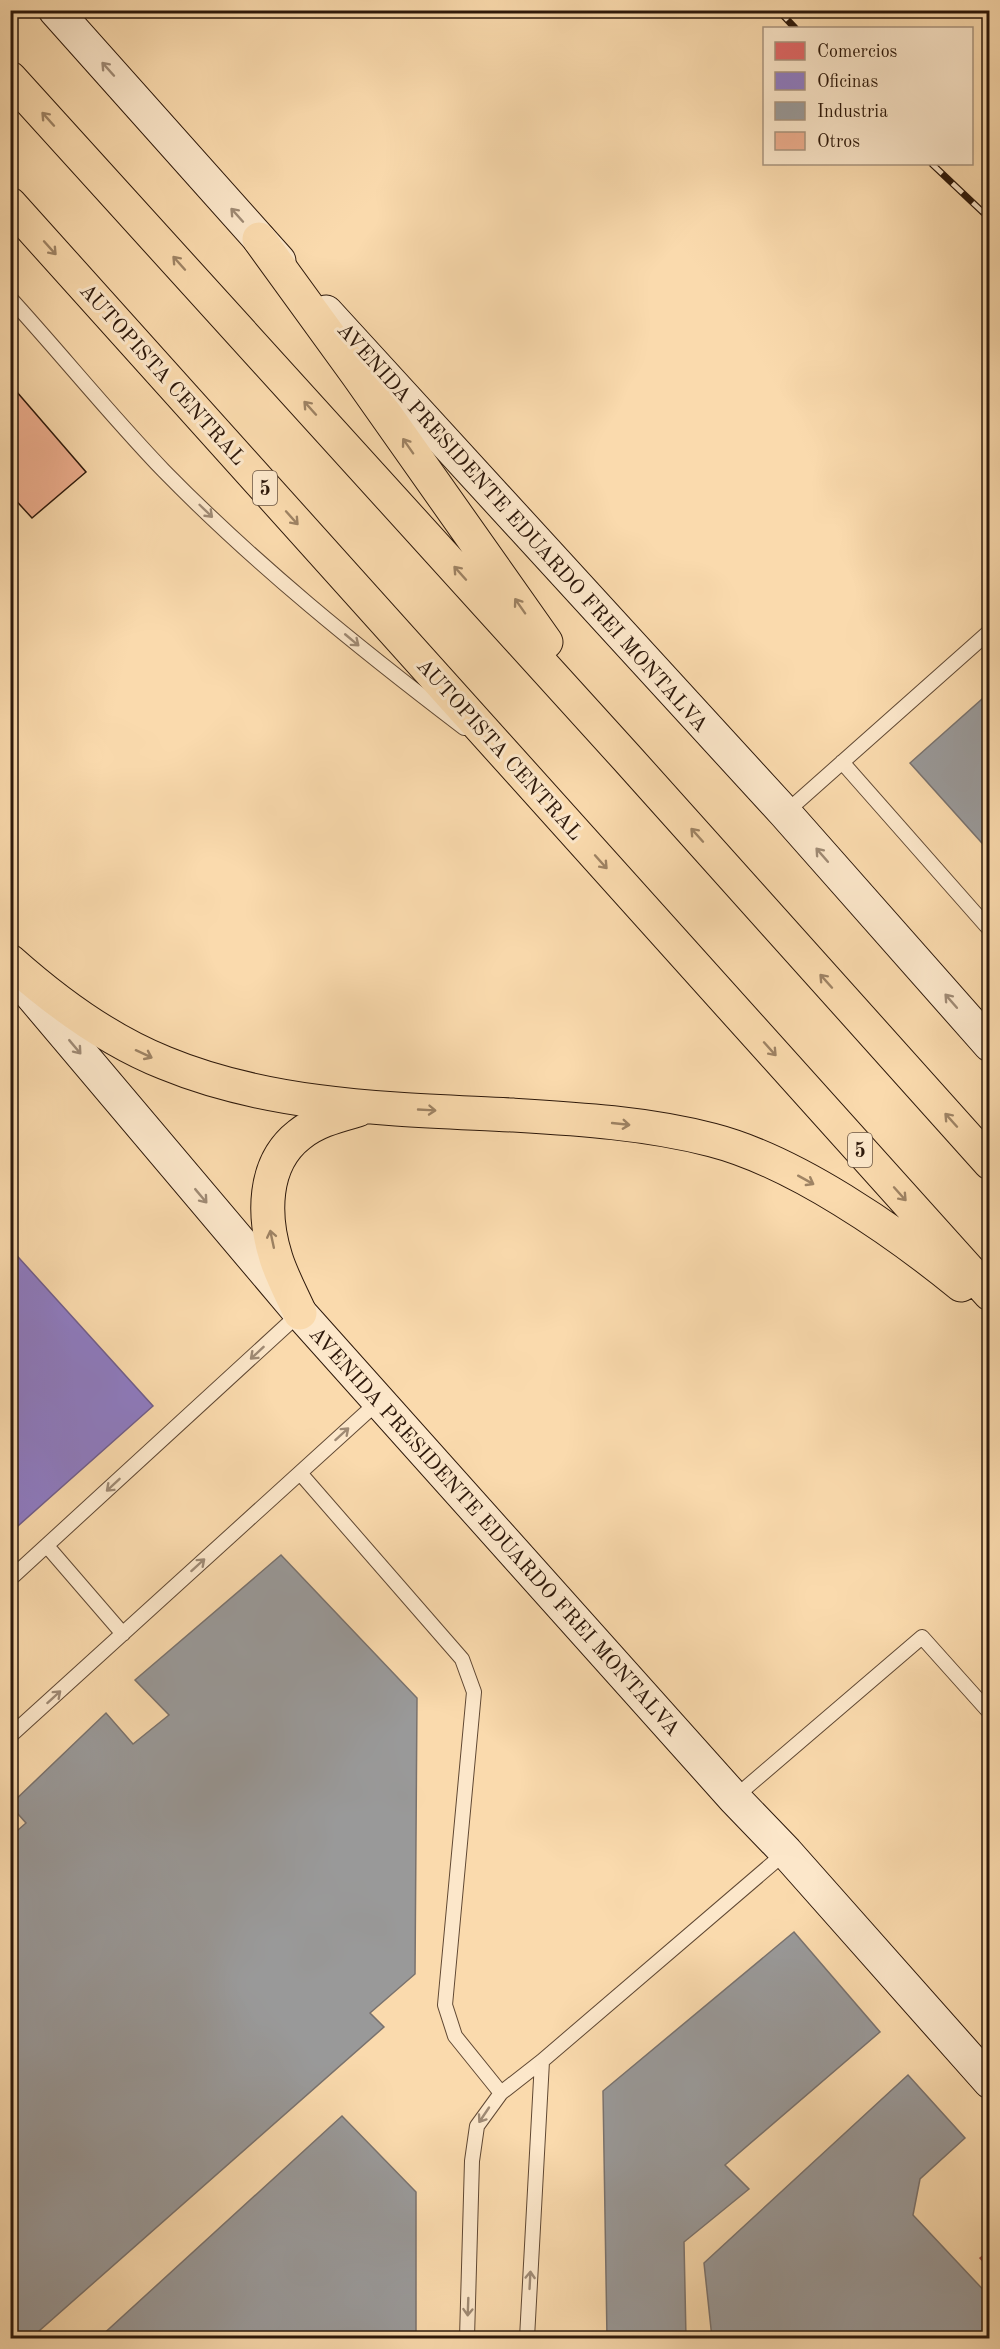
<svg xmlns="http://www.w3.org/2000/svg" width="1000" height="2349" font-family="'Old Standard TT',serif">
  <rect width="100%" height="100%" fill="#fadaad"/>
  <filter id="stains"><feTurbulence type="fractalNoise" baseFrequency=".00333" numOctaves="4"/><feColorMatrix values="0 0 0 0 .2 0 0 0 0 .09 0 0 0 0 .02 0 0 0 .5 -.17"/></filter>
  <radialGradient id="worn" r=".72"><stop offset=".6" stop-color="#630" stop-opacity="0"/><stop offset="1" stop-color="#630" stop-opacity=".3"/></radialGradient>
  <!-- shops -->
  <path fill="#e06666" stroke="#aa4f4a" stroke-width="1.5" d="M990 2250V2269L980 2258Z"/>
  <!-- offices -->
  <path fill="#8e7cc3" stroke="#715e8c" stroke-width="1.5" d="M10 1248 153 1406 10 1533Z"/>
  <!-- industry -->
  <path fill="#999" stroke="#79726e" stroke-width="1.5" d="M990 692V852L910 763Z
    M281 1555 417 1698 415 1974 370 2013 384 2027 31 2338H10V1837L26 1823 10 1805 106 1713 133 1744 169 1715 135 1680Z
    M794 1932 880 2032 725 2165 749 2189 684 2242 686 2338H607L603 2091Z
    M908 2075 965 2138 920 2179 913 2215 990 2297V2338H712L704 2263Z
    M342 2116 416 2192V2338H99Z"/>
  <!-- building -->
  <path fill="#eeae8e" stroke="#2d180a" stroke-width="1.5" d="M10 384 86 472 32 518 10 494Z"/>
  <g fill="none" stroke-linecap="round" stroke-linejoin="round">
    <!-- service casing -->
    <g stroke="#604833" stroke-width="16">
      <path id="service" d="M10 298C62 355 111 416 164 471 256 565 359 648 464 728
        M842 762 990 930
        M785 813 990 631
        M300 1473 462 1659 474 1692 445 2005 455 2036 501 2093
        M47 1546 123 1634
        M10 1579 300 1313
        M10 1736 379 1401
        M734 1798 922 1637 990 1713
        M467 2338 472 2161 477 2126 501 2093 542 2061 786 1852
        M527 2338 542 2061"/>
    </g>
    <!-- secondary casing -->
    <g stroke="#2d180a" stroke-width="35">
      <path id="secondary" d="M55 10 279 261
        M326 312 785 813 990 1045
        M17 978 300 1313 734 1798 786 1852 990 2082"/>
    </g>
    <!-- motorway casing -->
    <g stroke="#2d180a" stroke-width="35">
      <path id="motorway" d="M10 78 626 757 990 1163
        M10 204 990 1294
        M259 239 357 374 546 642
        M10 961C56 1002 107 1040 165 1063 274 1108 396 1109 512 1115 578 1119 646 1123 712 1140 794 1161 895 1231 961 1285
        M300 1313C292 1295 282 1277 276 1258 263 1217 262 1164 299 1135 316 1121 337 1116 358 1110"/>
    </g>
    <!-- service -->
    <use href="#service" stroke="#fce7ca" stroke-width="14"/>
    <!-- secondary -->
    <use href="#secondary" stroke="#fce7ca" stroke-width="33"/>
    <!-- motorway -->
    <use href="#motorway" stroke="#fadaad" stroke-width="33"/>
    <!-- rail casing -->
    <g stroke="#2d180a" stroke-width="7">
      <path id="rail" d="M778 10 795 28
        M932 164 990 219"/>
    </g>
    <!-- rail -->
    <use href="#rail" stroke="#fce7ca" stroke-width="4.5" stroke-dasharray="14" stroke-linecap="butt"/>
  </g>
  <!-- one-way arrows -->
  <defs><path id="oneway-shaft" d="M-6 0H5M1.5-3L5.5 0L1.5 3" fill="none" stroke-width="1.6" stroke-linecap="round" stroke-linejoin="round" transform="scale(1.5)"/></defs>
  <g stroke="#9f8a74">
    <use href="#oneway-shaft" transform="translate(108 69) rotate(-132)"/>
    <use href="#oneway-shaft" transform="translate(237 215) rotate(-132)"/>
    <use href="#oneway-shaft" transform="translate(206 511) rotate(44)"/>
    <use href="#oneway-shaft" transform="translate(352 640) rotate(40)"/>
    <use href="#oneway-shaft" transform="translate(822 855) rotate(-131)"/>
    <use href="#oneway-shaft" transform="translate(951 1001) rotate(-131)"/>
    <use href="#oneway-shaft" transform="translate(75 1047) rotate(50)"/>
    <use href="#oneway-shaft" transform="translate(201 1196) rotate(50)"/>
    <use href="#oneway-shaft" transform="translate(257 1353) rotate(137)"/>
    <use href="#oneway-shaft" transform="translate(342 1434) rotate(-42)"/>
    <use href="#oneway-shaft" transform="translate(113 1485) rotate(137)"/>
    <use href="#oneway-shaft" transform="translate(198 1565) rotate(-42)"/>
    <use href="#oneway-shaft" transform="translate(54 1697) rotate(-42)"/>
    <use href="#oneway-shaft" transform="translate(484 2115) rotate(124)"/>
    <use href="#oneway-shaft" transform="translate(530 2280) rotate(-87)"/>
    <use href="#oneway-shaft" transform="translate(468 2307) rotate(92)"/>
  </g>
  <g stroke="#9e8364">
    <use href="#oneway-shaft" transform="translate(48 119) rotate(-132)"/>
    <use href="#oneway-shaft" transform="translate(50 248) rotate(48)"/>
    <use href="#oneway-shaft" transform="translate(179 263) rotate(-132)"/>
    <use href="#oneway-shaft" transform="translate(310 408) rotate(-132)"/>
    <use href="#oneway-shaft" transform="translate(408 446) rotate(-125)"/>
    <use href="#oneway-shaft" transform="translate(292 518) rotate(48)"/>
    <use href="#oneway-shaft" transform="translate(460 573) rotate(-132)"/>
    <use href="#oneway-shaft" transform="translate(520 606) rotate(-125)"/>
    <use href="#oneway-shaft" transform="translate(697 835) rotate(-132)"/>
    <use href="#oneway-shaft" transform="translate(601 862) rotate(48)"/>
    <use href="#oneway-shaft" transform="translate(826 981) rotate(-132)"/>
    <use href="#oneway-shaft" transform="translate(770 1049) rotate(48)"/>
    <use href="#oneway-shaft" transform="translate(144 1054) rotate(25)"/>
    <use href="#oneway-shaft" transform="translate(427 1110) rotate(3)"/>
    <use href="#oneway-shaft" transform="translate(951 1120) rotate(-132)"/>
    <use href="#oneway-shaft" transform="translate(621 1124) rotate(6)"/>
    <use href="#oneway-shaft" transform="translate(806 1180) rotate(29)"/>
    <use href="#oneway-shaft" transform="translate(900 1194) rotate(48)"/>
    <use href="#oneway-shaft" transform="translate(272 1239) rotate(-102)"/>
  </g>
  <g text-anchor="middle" stroke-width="6" stroke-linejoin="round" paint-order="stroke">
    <!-- shield labels -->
    <g fill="#fce7ca" stroke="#6b5644" stroke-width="1.5">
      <rect x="253" y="471" width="24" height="34" rx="4.5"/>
      <rect x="848" y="1133" width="24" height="34" rx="4.5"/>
    </g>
    <g font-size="20" font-weight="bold" fill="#2d180a">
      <text x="265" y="495">5</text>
      <text x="860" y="1157">5</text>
    </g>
    <!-- street labels -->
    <g font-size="21" fill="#2d180a" stroke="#fce7ca">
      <text transform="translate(163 374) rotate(48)" y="7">AUTOPISTA CENTRAL</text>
      <text transform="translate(523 527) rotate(48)" y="7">AVENIDA PRESIDENTE EDUARDO FREI MONTALVA</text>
      <text transform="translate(500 749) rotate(48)" y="7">AUTOPISTA CENTRAL</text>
      <text transform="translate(495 1531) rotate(48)" y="7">AVENIDA PRESIDENTE EDUARDO FREI MONTALVA</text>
    </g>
  </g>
  <!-- margin -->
  <rect width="1000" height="2349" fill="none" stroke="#fadaad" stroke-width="36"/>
  <rect x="12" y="12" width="976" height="2325" fill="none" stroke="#2d180a" stroke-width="3"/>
  <rect x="18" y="18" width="964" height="2313" fill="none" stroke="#2d180a" stroke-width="1.5"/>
  <!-- legend -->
  <rect x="763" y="27" width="210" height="138" fill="#fce7ca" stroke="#a9947d" stroke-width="1.5"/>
  <rect x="775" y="42" width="30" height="18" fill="#e06666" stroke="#a9947d" stroke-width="1.5"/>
  <text x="817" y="57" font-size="18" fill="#2d180a">Comercios</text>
  <rect x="775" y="72" width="30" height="18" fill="#8e7cc3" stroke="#a9947d" stroke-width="1.5"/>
  <text x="817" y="87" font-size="18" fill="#2d180a">Oficinas</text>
  <rect x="775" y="102" width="30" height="18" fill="#999999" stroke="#a9947d" stroke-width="1.5"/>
  <text x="817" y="117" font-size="18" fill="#2d180a">Industria</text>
  <rect x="775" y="132" width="30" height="18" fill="#eeae8e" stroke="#a9947d" stroke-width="1.5"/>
  <text x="817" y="147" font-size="18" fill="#2d180a">Otros</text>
  <rect width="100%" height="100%" filter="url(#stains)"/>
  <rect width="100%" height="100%" fill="url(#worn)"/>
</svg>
